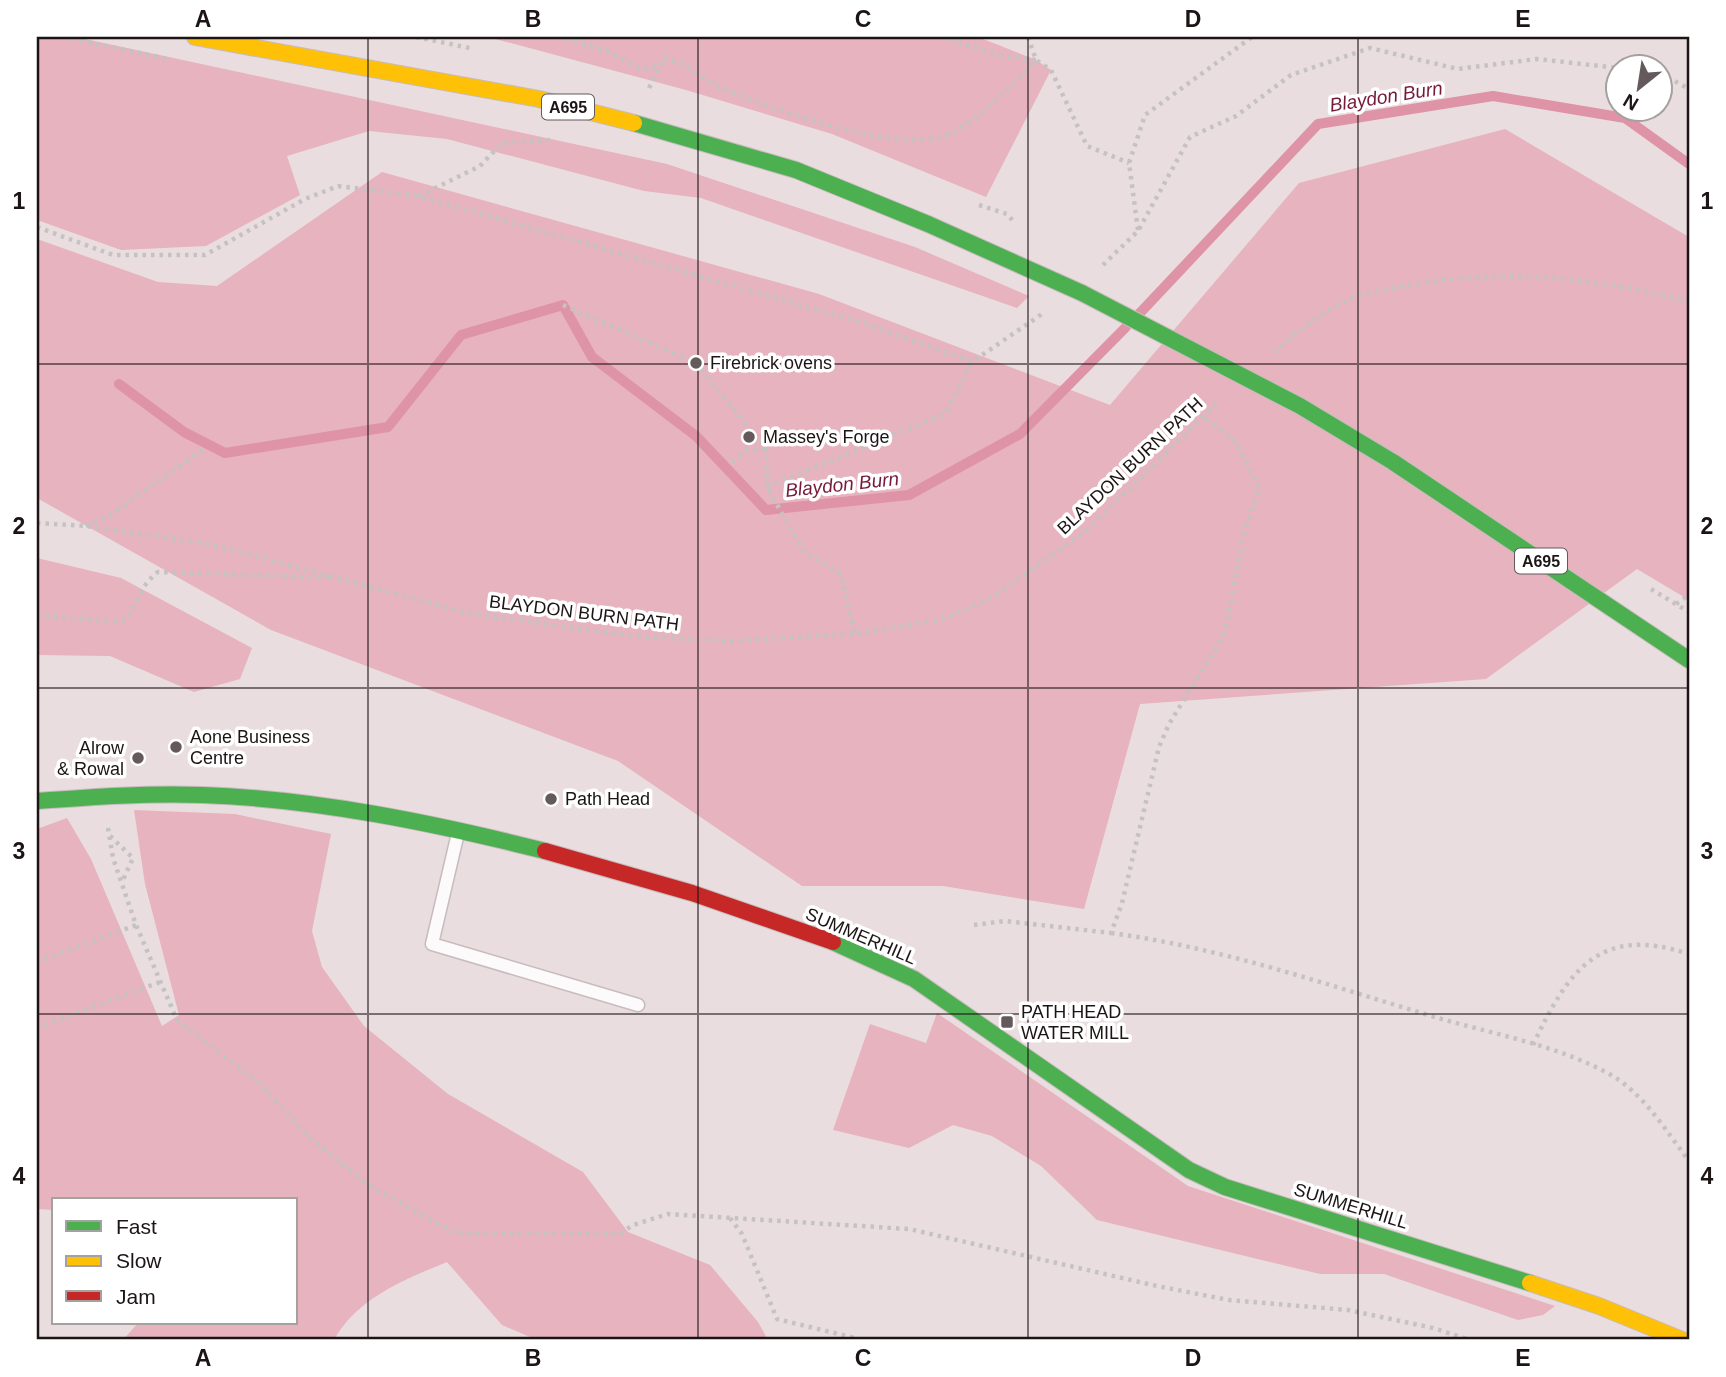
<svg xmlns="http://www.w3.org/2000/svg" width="1726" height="1377" font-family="Arial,sans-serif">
  <rect width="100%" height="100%" fill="#eadddf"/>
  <!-- green -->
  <path fill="#e6b3be" d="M37 37H76L667 164 915 247 1029 296 1017 308 701 198 644 191 447 139 369 131 287 156 300 195 206 246 121 250 37 220Z
    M488 37H978L1036 60 1051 70 986 197 832 134 686 90Z
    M1505 129 1689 237V600L1637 569 1486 679 1140 704 1084 909 943 886H802L618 761 271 630 37 498V239L158 282 217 286 382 172 819 294 1110 405 1299 183Z
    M37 558 121 578 252 648 240 679 194 692 110 656 37 655Z
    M134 810 235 814 331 834 312 931 322 967 364 1026 448 1094 583 1172 628 1232 710 1265 758 1322 768 1340H537L502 1325 447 1262C405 1279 356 1299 334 1340H123L138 1323H296V1200H54V1210L37 1209V829L67 818 91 859 162 1026 179 1015 145 884Z
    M937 1013 1188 1186 1555 1306 1543 1315 1518 1320 1384 1274H1320L1097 1220 1041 1166 992 1136 953 1125 909 1148 833 1130 870 1024 926 1043Z"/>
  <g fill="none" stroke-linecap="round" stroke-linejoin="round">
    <!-- stream -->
    <path stroke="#de93a6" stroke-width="10" d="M1139 314 1318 124 1493 96 1625 118 1689 164
      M119 384 184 432 225 453 388 427 461 335 563 305 592 357 696 436 766 510 909 495 1020 434 1126 327"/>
    <!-- lane casing -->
    <g stroke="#c6bcbd" stroke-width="15">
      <path id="lane" d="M458 833 432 944 638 1005"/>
    </g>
    <!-- fast casing -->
    <g stroke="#c6bcbd" stroke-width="18">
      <path id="fast" d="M634 123 796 170 928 224 1082 293
        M1393 462 1689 660
        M37 801C92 797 147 793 202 795 317 799 434 823 545 851
        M833 942 914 979 1189 1170 1225 1187 1530 1283"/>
    </g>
    <!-- slow casing -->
    <g stroke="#c6bcbd" stroke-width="18">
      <path id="slow" d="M195 37 539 99 634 123
        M1530 1283 1599 1306 1682 1340"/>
    </g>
    <!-- jam casing -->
    <g stroke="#c6bcbd" stroke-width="18">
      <path id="jam" d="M545 851 692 893 833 942"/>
    </g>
    <!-- path -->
    <path stroke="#c5c2c2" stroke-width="4.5" stroke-dasharray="3.5 5" stroke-linecap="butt" d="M63 37 168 59
      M416 37 470 48
      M557 37 608 51 640 69 660 66 663 58C685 61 705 81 728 91 780 111 882 148 936 138 968 133 1014 83 1036 60
      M942 37 1002 56 1036 60
      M1028 37 1036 60 1051 70 1087 146 1129 163
      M1660 73 1689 89
      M649 88 660 67
      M419 196 480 166 502 143 550 140
      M979 205 1007 214 1014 222
      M37 227 113 255H205L305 199 338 186 418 196 860 322 972 362
      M1138 230 1129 163 1145 115 1252 37
      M1103 265 1138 231 1190 137 1236 116 1291 75 1370 48 1458 69 1537 59 1618 68
      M563 305 696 363 766 449 767 487 804 552 841 574 855 634
      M1274 352C1300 329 1325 309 1358 296 1370 291 1386 290 1399 287 1494 268 1596 276 1689 302
      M732 462 747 450 766 449
      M767 487 945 414 972 362 1042 314
      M37 523 86 526 210 544 464 612 558 626 645 637 731 641 855 634 938 620 986 601 1085 532 1218 402
      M86 526 109 516 205 448
      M1651 589 1689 612
      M1676 604 1689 595
      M37 615 120 622C143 604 134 591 158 572L333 578
      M108 828 113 858 136 925 177 1020 258 1082 310 1138 367 1184 455 1233 620 1234 633 1225 668 1214 909 1229 1157 1286 1229 1300 1348 1310 1433 1328 1470 1340
      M110 836 133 858 122 882
      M974 925 1005 921 1111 933 1122 903 1159 747 1169 724 1224 635 1243 538 1259 489 1237 443 1203 416
      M1111 933C1223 948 1327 985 1435 1017 1492 1034 1558 1045 1611 1075 1645 1095 1666 1131 1689 1161
      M37 962 136 925
      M37 1028 160 982
      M1533 1045C1568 971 1599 924 1689 954
      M730 1218 742 1234 777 1319 863 1340"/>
    <!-- lane -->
    <use href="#lane" stroke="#fcfafa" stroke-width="12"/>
    <!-- fast -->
    <use href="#fast" stroke="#4caf50" stroke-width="16"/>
    <!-- slow -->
    <use href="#slow" stroke="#ffc107" stroke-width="16"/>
    <!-- jam -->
    <use href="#jam" stroke="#c62828" stroke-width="16"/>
    <!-- fast-bridge casing -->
    <g stroke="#c6bcbd" stroke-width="18" stroke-linecap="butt">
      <path id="fast-bridge" d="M1082 293 1300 406 1393 462"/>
    </g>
    <!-- fast-bridge -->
    <use href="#fast-bridge" stroke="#4caf50" stroke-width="16"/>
  </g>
  <!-- grid -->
  <path fill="none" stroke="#1c1415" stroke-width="2" stroke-opacity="0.55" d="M368 37V1340M698 37V1340M1028 37V1340M1358 37V1340M37 364H1689M37 688H1689M37 1014H1689"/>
  <!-- markers -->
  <g fill="#645a5c" stroke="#fff" stroke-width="2.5">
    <circle cx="696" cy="363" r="7"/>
    <circle cx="749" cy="437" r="7"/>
    <circle cx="176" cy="747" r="7"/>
    <circle cx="138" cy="758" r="7"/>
    <circle cx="551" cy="799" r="7"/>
    <rect x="1000" y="1015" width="14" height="14" rx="3.5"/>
  </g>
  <g text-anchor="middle" stroke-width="7" stroke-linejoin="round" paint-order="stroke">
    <!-- shield labels -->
    <g fill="#fff" stroke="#605a5b" stroke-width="2">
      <rect x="542" y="94.5" width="52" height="25" rx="5"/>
      <rect x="1515" y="548.5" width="52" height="25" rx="5"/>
    </g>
    <g font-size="16" font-weight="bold" fill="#1c1415">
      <text x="568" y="113">A695</text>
      <text x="1541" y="567">A695</text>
    </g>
    <!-- poi labels -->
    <g font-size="18" fill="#1c1415" stroke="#fff" text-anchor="start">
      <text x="710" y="369">Firebrick ovens</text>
      <text x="763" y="443">Massey's Forge</text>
      <text x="190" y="743">Aone Business<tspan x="190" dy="21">Centre</tspan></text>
      <text x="124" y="754" text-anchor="end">Alrow<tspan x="124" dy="21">&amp; Rowal</tspan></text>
      <text x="565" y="805">Path Head</text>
      <text x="1021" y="1018">PATH HEAD<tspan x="1021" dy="21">WATER MILL</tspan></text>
    </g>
    <!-- street labels -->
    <g font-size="18" fill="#1c1415" stroke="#fff">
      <text transform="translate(1130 466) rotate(-43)" y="6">BLAYDON BURN PATH</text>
      <text transform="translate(584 613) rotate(7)" y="6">BLAYDON BURN PATH</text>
      <text transform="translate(861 936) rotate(23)" y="6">SUMMERHILL</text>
      <text transform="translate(1351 1206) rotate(17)" y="6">SUMMERHILL</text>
    </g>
    <!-- water labels -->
    <g font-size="19" font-style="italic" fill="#761a39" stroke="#fff">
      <text transform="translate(1386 96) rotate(-9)" y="7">Blaydon Burn</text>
      <text transform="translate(842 484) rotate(-6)" y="7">Blaydon Burn</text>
    </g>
  </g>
  <!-- border -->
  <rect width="1726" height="1377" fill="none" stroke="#ffffff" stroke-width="77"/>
  <!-- legend -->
  <rect x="52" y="1198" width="245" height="126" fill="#ffffff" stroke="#a4a1a1" stroke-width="2"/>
  <rect x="66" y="1221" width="35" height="10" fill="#4caf50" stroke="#a4a1a1" stroke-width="2"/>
  <text x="116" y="1234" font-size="21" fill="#1c1415">Fast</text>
  <rect x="66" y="1256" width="35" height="10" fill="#ffc107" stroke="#a4a1a1" stroke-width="2"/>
  <text x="116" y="1268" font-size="21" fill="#1c1415">Slow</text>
  <rect x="66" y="1291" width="35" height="10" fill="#c62828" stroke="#a4a1a1" stroke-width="2"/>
  <text x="116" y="1304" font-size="21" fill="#1c1415">Jam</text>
  <!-- north arrow -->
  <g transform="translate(1639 88) rotate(210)"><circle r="33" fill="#ffffff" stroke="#a4a1a1" stroke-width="2"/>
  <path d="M0-5L12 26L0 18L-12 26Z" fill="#645a5c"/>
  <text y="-10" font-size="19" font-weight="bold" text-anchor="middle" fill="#1c1415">N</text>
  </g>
  <rect x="38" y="38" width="1650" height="1300" fill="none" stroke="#1c1415" stroke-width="2.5"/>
  <g font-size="23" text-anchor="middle" font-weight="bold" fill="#1c1415">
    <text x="203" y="27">A</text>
    <text x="533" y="27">B</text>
    <text x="863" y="27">C</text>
    <text x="1193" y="27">D</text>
    <text x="1523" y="27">E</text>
    <text x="19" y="209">1</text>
    <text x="1707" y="209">1</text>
    <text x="19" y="534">2</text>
    <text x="1707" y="534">2</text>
    <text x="19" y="859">3</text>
    <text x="1707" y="859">3</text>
    <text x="19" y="1184">4</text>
    <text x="1707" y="1184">4</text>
    <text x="203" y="1366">A</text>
    <text x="533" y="1366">B</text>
    <text x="863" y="1366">C</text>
    <text x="1193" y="1366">D</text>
    <text x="1523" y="1366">E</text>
  </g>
</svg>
